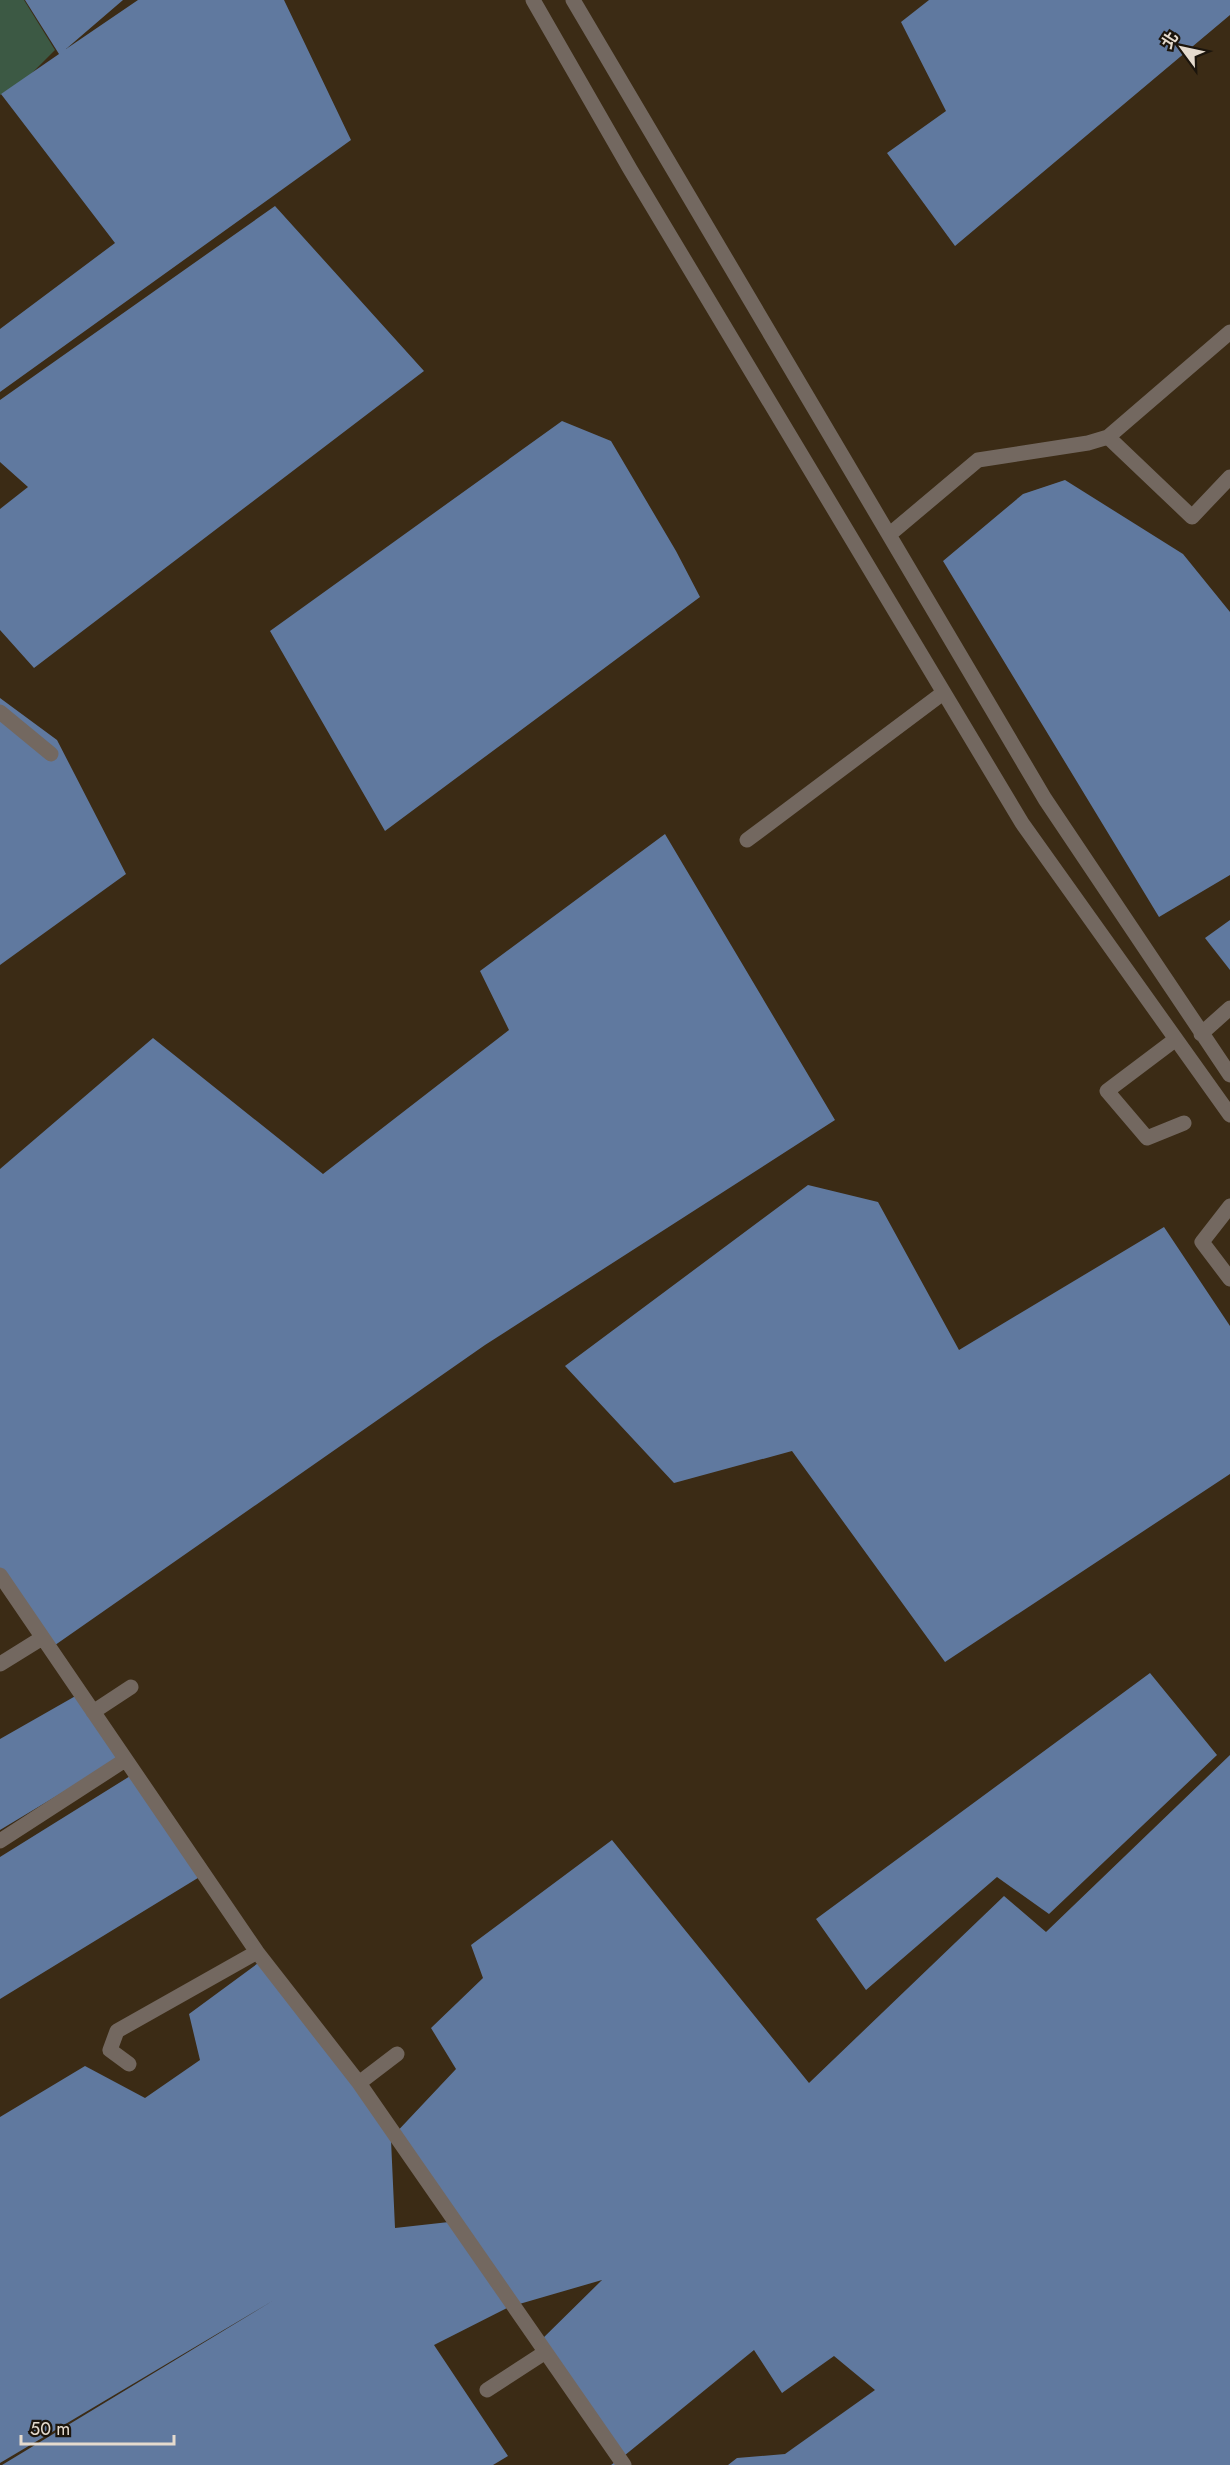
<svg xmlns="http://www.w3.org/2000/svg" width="1230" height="2465" font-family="Jost,'Noto Sans TC',sans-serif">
  <rect width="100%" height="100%" fill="#3b2b15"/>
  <!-- green -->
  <path fill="#3c5944" d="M0 0H24L55 50 27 78 0 95Z"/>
  <!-- water -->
  <path fill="#60799f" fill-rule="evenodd" d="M25 0H123L66 49 138 0H284L351 140 0 392V329L115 243 1 94 59 54Z
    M929 0H1230V15L955 246 887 153 946 111 901 22Z
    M275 206 424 371 34 668 0 630V509L28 487 0 462V400Z
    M562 421 611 441 676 551 700 597 385 831 270 631Z
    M1065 480 1183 554 1230 612V875L1159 917 943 561 1023 494Z
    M0 698 57 740 126 874 0 965Z
    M665 834 835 1120 485 1345 48 1650 0 1582V1169L153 1038 323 1174 509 1030 480 971Z
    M1230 920V970L1205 938Z
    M808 1185 878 1202 959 1350 1164 1227 1230 1326V1474L945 1662 792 1451 674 1483 565 1366Z
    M1150 1673 1217 1755 1049 1914 997 1877 866 1990 816 1919Z
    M79 1694 123 1756 0 1830V1739Z
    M1230 1755V2465H728L737 2458 785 2454 875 2390 834 2356 782 2393 754 2350 619 2460 622 2465H611L618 2460 536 2345 602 2280 509 2307 434 2345 508 2456 493 2465H2L274 2300 0 2463V2117L85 2066 145 2098 200 2060 189 2014 265 1958 391 2138 456 2069 431 2028 483 1978 471 1945 612 1840 809 2083 1004 1896 1046 1932ZM391 2140 449 2222 395 2228Z
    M135 1773 206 1873 0 1999V1857Z"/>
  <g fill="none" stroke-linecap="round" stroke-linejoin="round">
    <!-- minor -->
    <path stroke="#736860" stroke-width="15" d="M533 0 630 169 1022 823 1230 1115
      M573 0 1045 799 1230 1075
      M1108 437 1192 517 1230 477
      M890 534 978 460 1088 443 1108 437 1230 332
      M0 712 51 754
      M747 840 943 693
      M1201 1034 1230 1008
      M1176 1039 1107 1091 1147 1138 1184 1123
      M1230 1206 1202 1242 1230 1279
      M0 1575 257 1952 359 2083 624 2465
      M0 1664 42 1638
      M93 1712 131 1687
      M0 1841 125 1760
      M129 2064 110 2050 117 2031 257 1952
      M359 2083 397 2054
      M487 2390 544 2353"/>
  </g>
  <!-- north arrow -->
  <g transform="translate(1182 48) rotate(303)" stroke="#1c150c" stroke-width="4.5" paint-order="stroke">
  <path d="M0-4.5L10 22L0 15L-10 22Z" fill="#e5dbce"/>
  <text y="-9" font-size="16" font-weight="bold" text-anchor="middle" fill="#e5dbce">北</text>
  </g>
  <!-- scale -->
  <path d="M21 2435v9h153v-9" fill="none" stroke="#e5dbce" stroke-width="3"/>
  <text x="30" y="2435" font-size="18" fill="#e5dbce" stroke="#1c150c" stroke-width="4.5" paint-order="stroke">50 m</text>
</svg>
